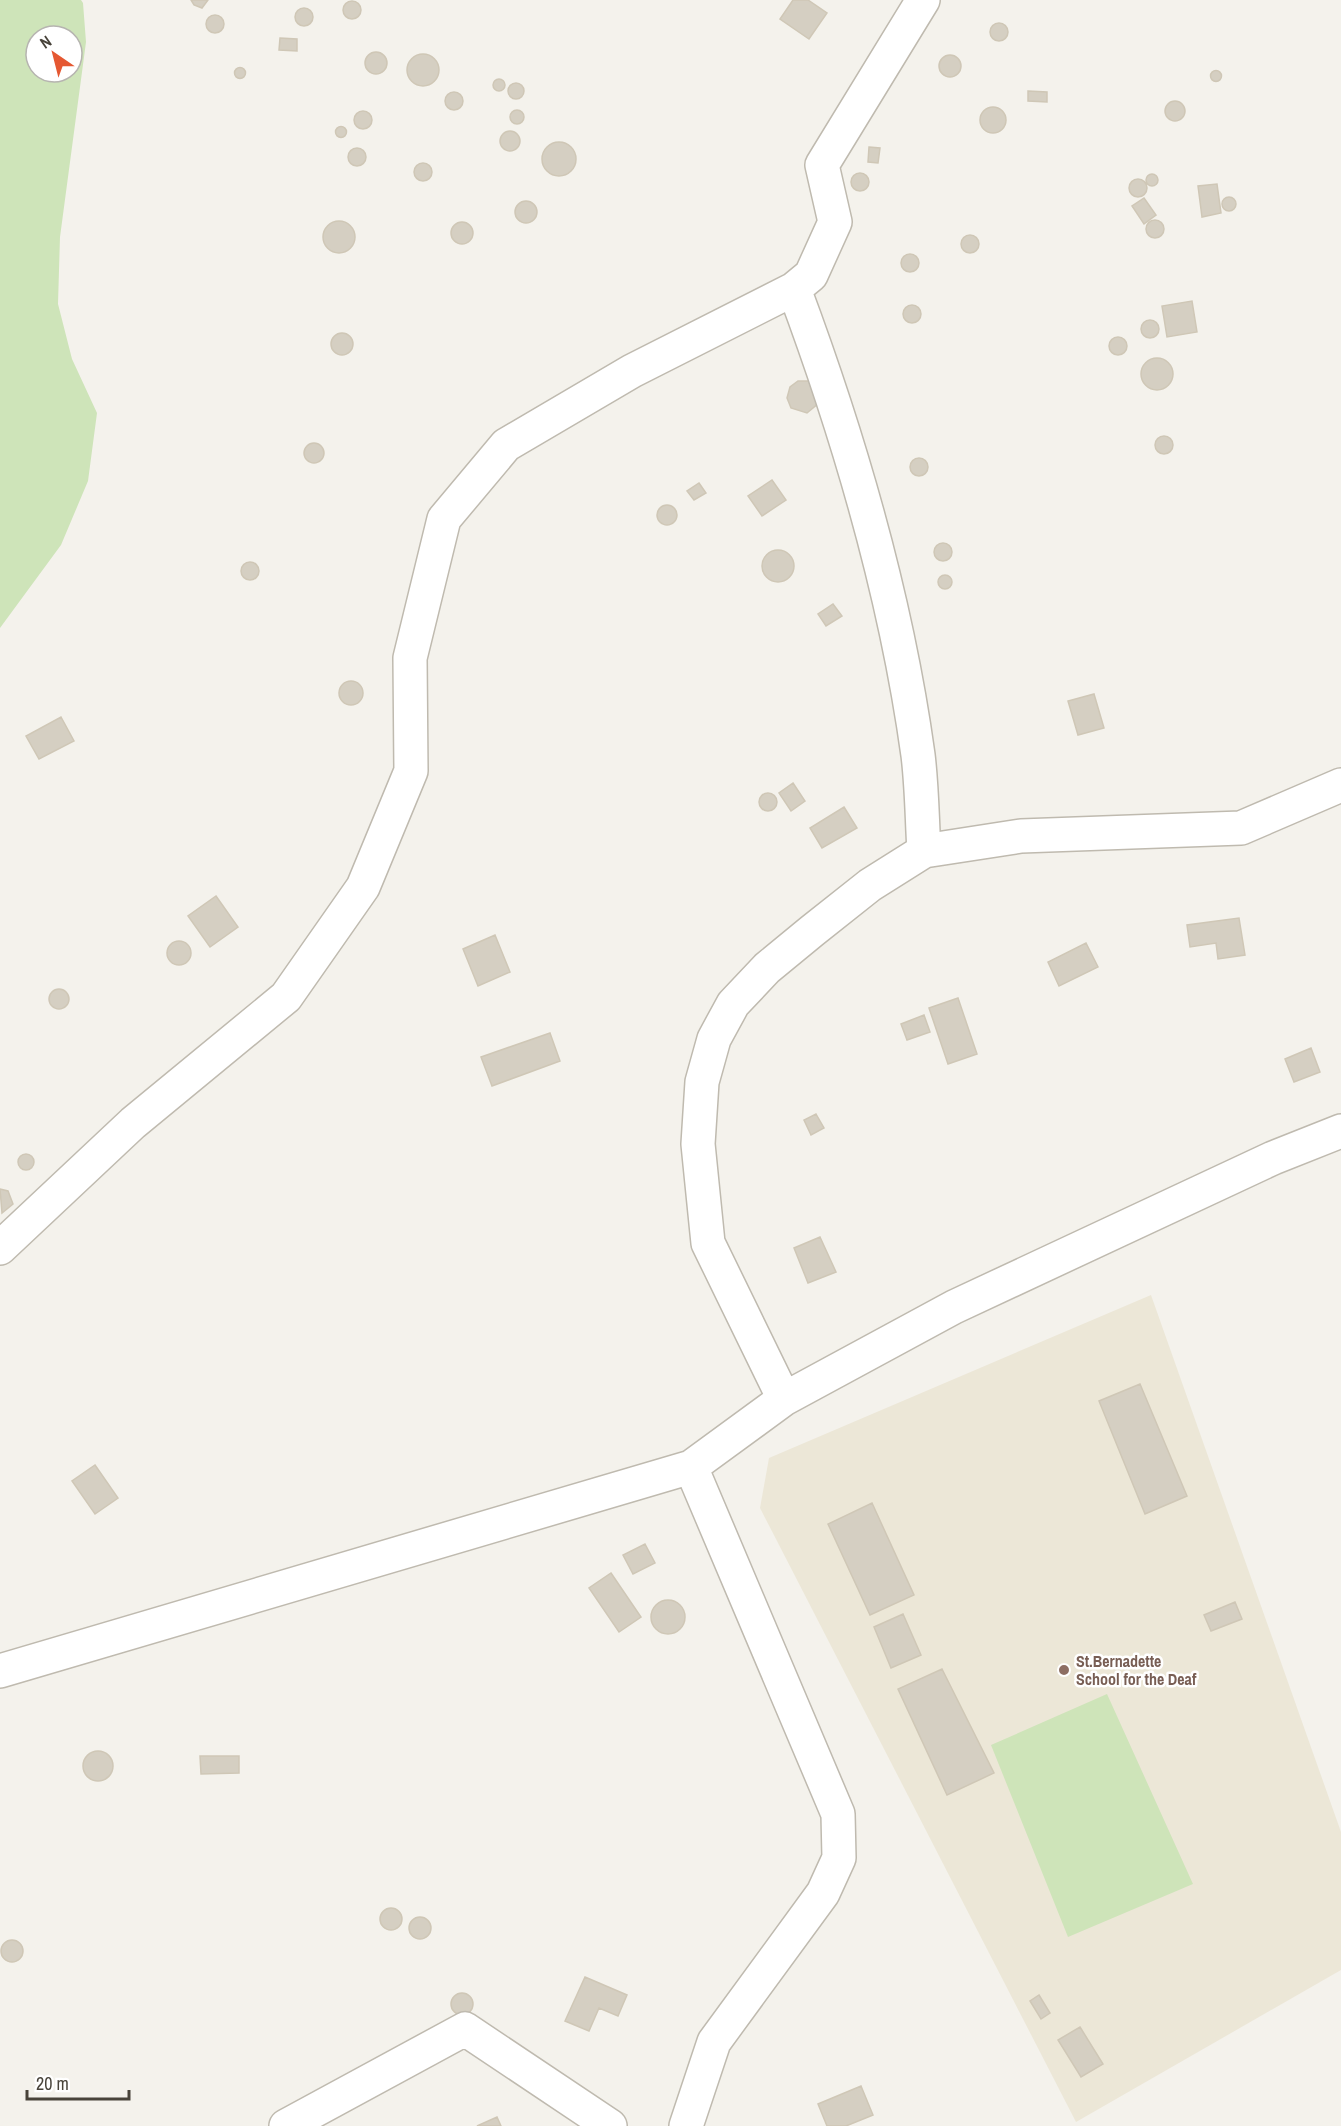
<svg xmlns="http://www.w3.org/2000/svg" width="1341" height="2126" font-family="'Archivo Narrow',sans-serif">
  <rect width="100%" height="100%" fill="#f4f2ec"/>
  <!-- education -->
  <path fill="#ece7d7" d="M1151 1295 1341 1832V1970L1076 2122 760 1508 769 1458Z"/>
  <!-- green -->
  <path fill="#cee4b9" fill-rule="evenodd" d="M0 0H81L83 3 86 42 60 237 58 304 72 359 97 413 88 481 61 545 0 628ZM36 36H72V72H36Z
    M1107 1694 1193 1884 1068 1937 991 1745Z"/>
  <!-- building -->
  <path fill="#d5cfc2" stroke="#cfc7b6" stroke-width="1.5" d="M191 0H208L202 8 194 5Z
    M793 0H808L827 13 809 39 780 19Z
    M343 10a9 9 0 1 1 18 0a9 9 0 1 1-18 0Z
    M295 17a9 9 0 1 1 18 0a9 9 0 1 1-18 0Z
    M206 24a9 9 0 1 1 18 0a9 9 0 1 1-18 0Z
    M990 32a9 9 0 1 1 18 0a9 9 0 1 1-18 0Z
    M280 38 297 39V51L279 50Z
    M365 63a11 11 0 1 1 22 0a11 11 0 1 1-22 0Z
    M407 70a16 16 0 1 1 32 0a16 16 0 1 1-32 0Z
    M939 66a11 11 0 1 1 22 0a11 11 0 1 1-22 0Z
    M234.5 73a5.5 5.5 0 1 1 11 0a5.5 5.5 0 1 1-11 0Z
    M1210.5 76a5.5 5.5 0 1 1 11 0a5.5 5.5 0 1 1-11 0Z
    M493 85a6 6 0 1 1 12 0a6 6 0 1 1-12 0Z
    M508 91a8 8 0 1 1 16 0a8 8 0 1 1-16 0Z
    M1028 91 1047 92V102L1028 101Z
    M445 101a9 9 0 1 1 18 0a9 9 0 1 1-18 0Z
    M1165 111a10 10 0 1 1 20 0a10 10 0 1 1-20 0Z
    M980 120a13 13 0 1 1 26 0a13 13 0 1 1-26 0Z
    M510 117a7 7 0 1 1 14 0a7 7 0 1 1-14 0Z
    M354 120a9 9 0 1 1 18 0a9 9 0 1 1-18 0Z
    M335.5 132a5.5 5.5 0 1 1 11 0a5.5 5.5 0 1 1-11 0Z
    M500 141a10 10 0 1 1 20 0a10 10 0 1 1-20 0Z
    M542 159a17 17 0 1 1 34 0a17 17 0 1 1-34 0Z
    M869 147 880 148 878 163 868 162Z
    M348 157a9 9 0 1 1 18 0a9 9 0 1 1-18 0Z
    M414 172a9 9 0 1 1 18 0a9 9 0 1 1-18 0Z
    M851 182a9 9 0 1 1 18 0a9 9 0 1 1-18 0Z
    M1146 180a6 6 0 1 1 12 0a6 6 0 1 1-12 0Z
    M1129 188a9 9 0 1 1 18 0a9 9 0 1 1-18 0Z
    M1217 184 1221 213 1202 217 1198 186Z
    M1222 204a7 7 0 1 1 14 0a7 7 0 1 1-14 0Z
    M1144 198 1156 215 1144 224 1132 206Z
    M515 212a11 11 0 1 1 22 0a11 11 0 1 1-22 0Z
    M1146 229a9 9 0 1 1 18 0a9 9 0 1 1-18 0Z
    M323 237a16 16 0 1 1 32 0a16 16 0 1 1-32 0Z
    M451 233a11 11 0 1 1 22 0a11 11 0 1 1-22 0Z
    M961 244a9 9 0 1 1 18 0a9 9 0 1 1-18 0Z
    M901 263a9 9 0 1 1 18 0a9 9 0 1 1-18 0Z
    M1192 301 1197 332 1167 337 1162 306Z
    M903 314a9 9 0 1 1 18 0a9 9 0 1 1-18 0Z
    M1141 329a9 9 0 1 1 18 0a9 9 0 1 1-18 0Z
    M331 344a11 11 0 1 1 22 0a11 11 0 1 1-22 0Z
    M1109 346a9 9 0 1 1 18 0a9 9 0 1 1-18 0Z
    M1141 374a16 16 0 1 1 32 0a16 16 0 1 1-32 0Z
    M798 381H809L819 403 807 413 791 408 787 398 790 387Z
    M1155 445a9 9 0 1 1 18 0a9 9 0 1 1-18 0Z
    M304 453a10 10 0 1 1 20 0a10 10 0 1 1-20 0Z
    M910 467a9 9 0 1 1 18 0a9 9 0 1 1-18 0Z
    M772 480 786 500 762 516 748 496Z
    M699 483 706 493 694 500 687 491Z
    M657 515a10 10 0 1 1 20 0a10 10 0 1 1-20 0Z
    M934 552a9 9 0 1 1 18 0a9 9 0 1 1-18 0Z
    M762 566a16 16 0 1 1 32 0a16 16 0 1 1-32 0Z
    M241 571a9 9 0 1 1 18 0a9 9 0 1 1-18 0Z
    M938 582a7 7 0 1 1 14 0a7 7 0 1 1-14 0Z
    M833 604 842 616 826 626 818 614Z
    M339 693a12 12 0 1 1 24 0a12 12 0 1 1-24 0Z
    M1094 694 1104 728 1078 735 1068 701Z
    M61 717 74 741 39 759 26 736Z
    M793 783 805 801 791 811 779 793Z
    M759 802a9 9 0 1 1 18 0a9 9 0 1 1-18 0Z
    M844 807 857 828 822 848 810 828Z
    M216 896 238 927 210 947 188 916Z
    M1239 918 1245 955 1218 959 1216 943 1190 947 1187 925Z
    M495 935 510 972 478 986 463 949Z
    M167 953a12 12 0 1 1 24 0a12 12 0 1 1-24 0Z
    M1086 943 1098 967 1059 986 1048 962Z
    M49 999a10 10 0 1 1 20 0a10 10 0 1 1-20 0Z
    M958 998 977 1054 948 1064 929 1008Z
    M924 1015 930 1032 907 1040 901 1024Z
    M550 1033 560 1061 492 1086 481 1057Z
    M1311 1048 1320 1072 1294 1082 1285 1059Z
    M816 1114 824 1128 811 1135 804 1120Z
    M18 1162a8 8 0 1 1 16 0a8 8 0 1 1-16 0Z
    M0 1189 8 1191 13 1204 2 1213Z
    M820 1237 836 1272 808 1283 794 1248Z
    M1140 1384 1187 1496 1145 1514 1099 1401Z
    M95 1465 118 1498 95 1514 72 1481Z
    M872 1503 914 1595 870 1615 828 1524Z
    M645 1544 655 1563 633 1574 623 1555Z
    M611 1573 641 1617 619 1632 589 1588Z
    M651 1617a17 17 0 1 1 34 0a17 17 0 1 1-34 0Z
    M1235 1602 1242 1619 1211 1631 1204 1615Z
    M903 1614 921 1655 891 1668 874 1627Z
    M942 1669 994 1773 947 1795 898 1689Z
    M83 1766a15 15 0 1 1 30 0a15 15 0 1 1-30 0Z
    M200 1756H239V1773L201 1774Z
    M380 1919a11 11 0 1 1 22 0a11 11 0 1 1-22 0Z
    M409 1928a11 11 0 1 1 22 0a11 11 0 1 1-22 0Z
    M1 1951a11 11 0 1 1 22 0a11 11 0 1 1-22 0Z
    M585 1977 627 1995 618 2016 599 2008 589 2031 565 2021Z
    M451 2004a11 11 0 1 1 22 0a11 11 0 1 1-22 0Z
    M1039 1995 1050 2013 1041 2019 1030 2001Z
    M1080 2027 1103 2064 1081 2077 1058 2040Z
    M861 2086 873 2115 846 2126H827L818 2104Z
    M497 2117 501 2126H477Z"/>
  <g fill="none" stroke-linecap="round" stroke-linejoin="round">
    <!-- minor casing -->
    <g stroke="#bfbaaf" stroke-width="36">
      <path id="minor" d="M923 0 822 165 835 222 811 275 794 289C850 439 896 596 918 755 922 787 922 819 924 851
        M0 1248 133 1123 286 997 363 887 411 771 410 658 444 519 506 445 632 371 794 289
        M784 1399 708 1243 698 1144 702 1082 714 1039 733 1004 767 968 812 931 870 885 924 851 1021 836 1241 828 1341 785
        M0 1671 691 1467 784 1399 954 1307 1273 1158 1341 1131
        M286 2126 465 2029 610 2126
        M686 2126 714 2042 823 1893 839 1858 838 1814 691 1467"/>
    </g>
    <!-- minor -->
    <use href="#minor" stroke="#fff" stroke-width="33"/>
  </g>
  <!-- markers -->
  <circle fill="#8d6e63" stroke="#fff" stroke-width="2" cx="1064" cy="1670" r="6"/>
  <g text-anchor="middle" stroke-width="5" stroke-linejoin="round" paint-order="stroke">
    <!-- education labels -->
    <g font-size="16" font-weight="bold" fill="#785e54" stroke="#fff" text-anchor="start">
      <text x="1076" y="1667">St.Bernadette<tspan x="1076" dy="18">School for the Deaf</tspan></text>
    </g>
  </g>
  <!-- north arrow -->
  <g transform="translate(54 54) rotate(325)"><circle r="28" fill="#ffffff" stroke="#b6b4b0" stroke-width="1.5"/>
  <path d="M0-4.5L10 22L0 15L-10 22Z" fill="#e55832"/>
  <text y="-9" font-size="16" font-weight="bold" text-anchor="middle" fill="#48433a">N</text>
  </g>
  <!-- scale -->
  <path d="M27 2090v9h102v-9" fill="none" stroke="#48433a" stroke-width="3"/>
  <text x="36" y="2090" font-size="18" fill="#48433a" stroke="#ffffff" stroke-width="4.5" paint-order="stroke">20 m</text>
</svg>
